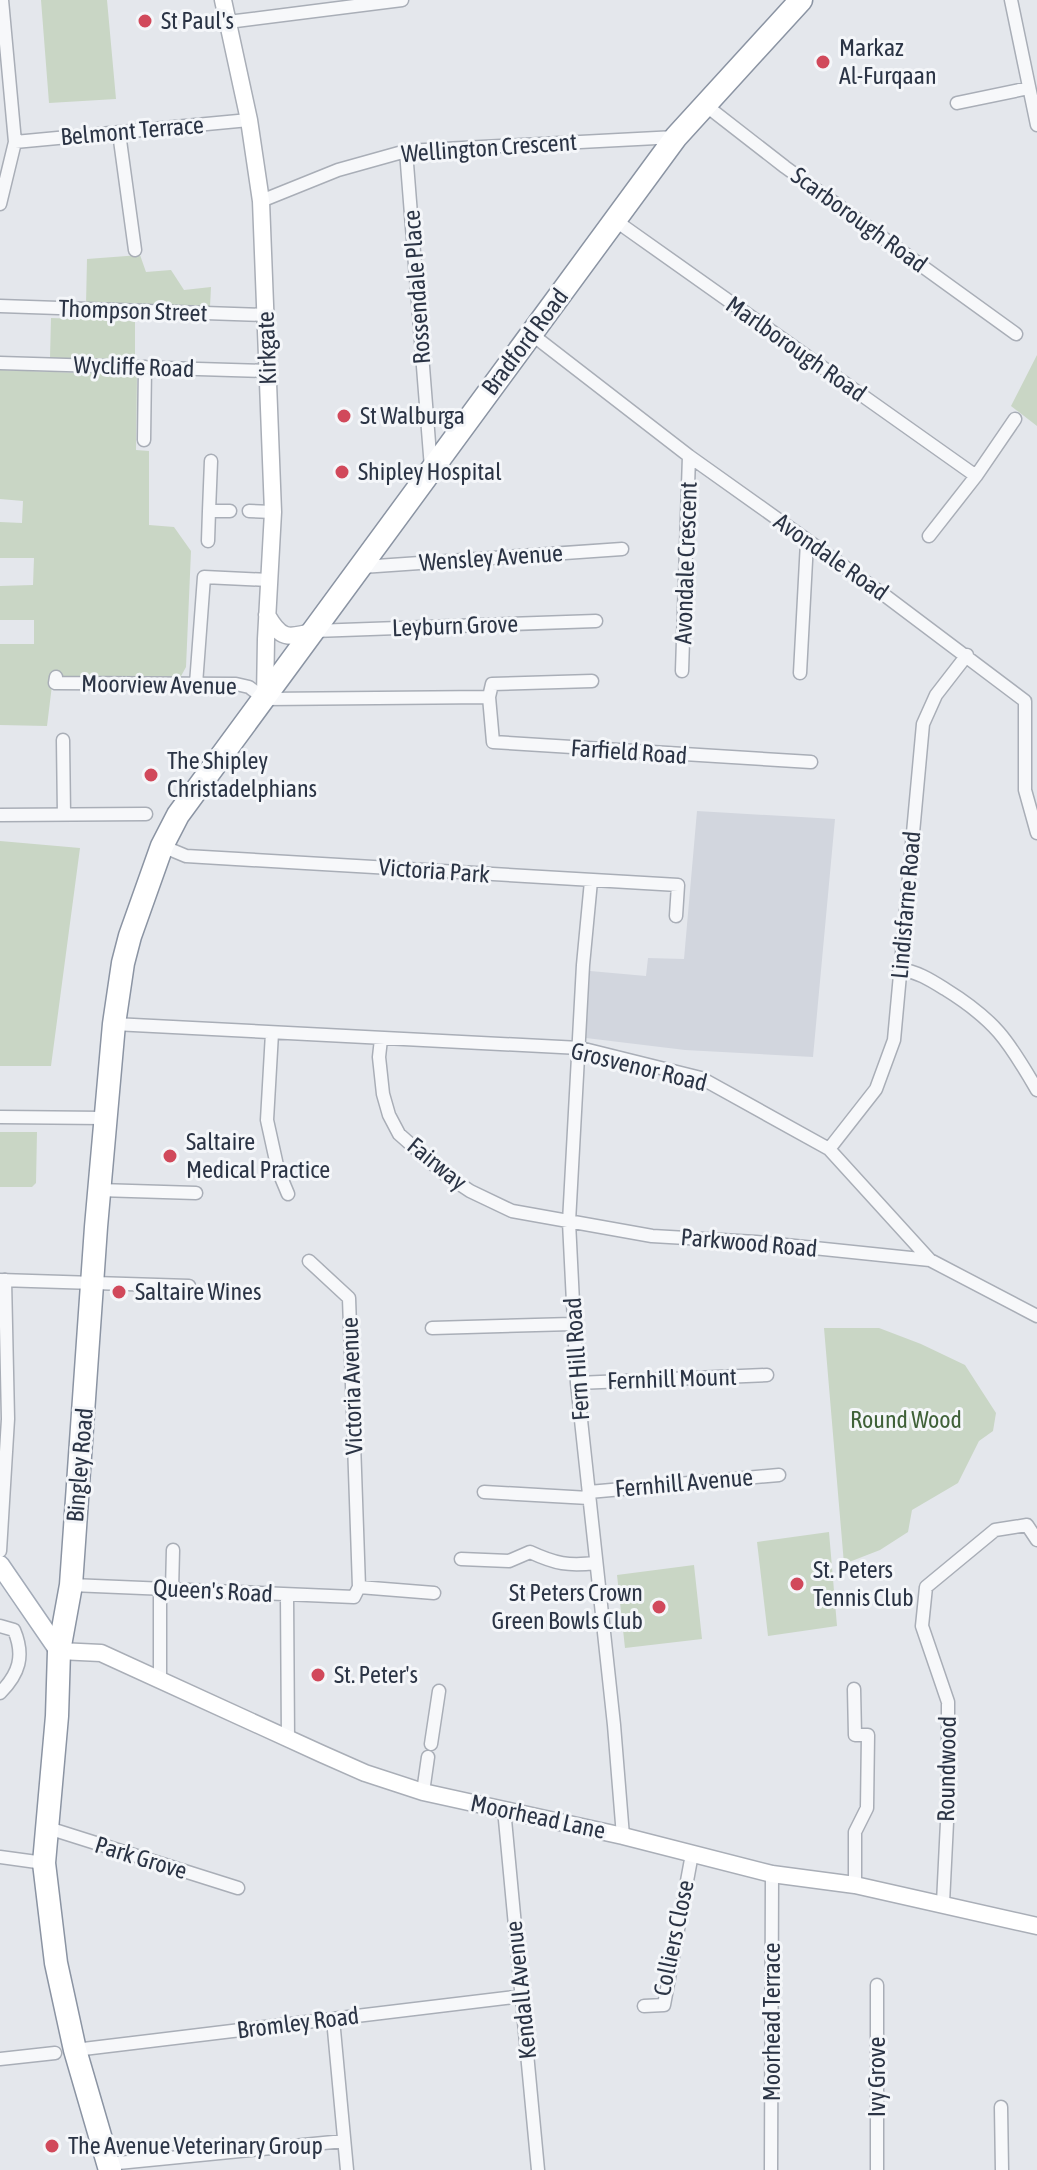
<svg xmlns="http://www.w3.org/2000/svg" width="1037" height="2170" font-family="'Asap Condensed',sans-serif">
  <rect width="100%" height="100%" fill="#e4e7ec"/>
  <!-- built -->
  <path fill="#d2d6de" d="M697 811 835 819 813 1057 685 1050 586 1038 590 971 646 976 648 958 684 959Z"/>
  <!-- green -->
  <path fill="#c9d6c5" d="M41 0H107L116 99 49 103Z
    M140 255 146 272 171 270 184 290 211 287 210 307 86 305 87 259Z
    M51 318 135 321V359L50 358Z
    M1037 355V426L1011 406Z
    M0 370 137 375 136 450 149 451V525L174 527 191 551 186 667 180 678 53 677 47 726 0 725V644H34V620H0V586L33 585 34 558H0V522L22 523 23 501 0 499Z
    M0 841 80 848 51 1066H0Z
    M0 1132H37L36 1183 32 1187H0Z
    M824 1328H879L921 1344 965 1365 996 1413 993 1431 979 1441 958 1483 912 1510 908 1532 880 1550 844 1564Z
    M829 1532 837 1626 768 1636 757 1542Z
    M694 1565 702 1639 625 1648 617 1575Z"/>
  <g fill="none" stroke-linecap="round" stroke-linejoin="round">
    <!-- street casing -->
    <g stroke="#a9aeb7" stroke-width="15">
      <path id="street" d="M1011 0 1037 125
        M228 22 402 0
        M957 103 1029 88
        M704 104 785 167 1016 334
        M119 133 135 250
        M15 142 249 120
        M406 151 431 468
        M261 201 338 170 406 151 676 137
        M0 204 15 142 2 0
        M616 221 976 476
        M0 306 266 315
        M530 333 689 456 887 597 1025 701V790L1037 833
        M0 363 268 371
        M144 440 145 367
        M209 511 211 461
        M249 511 273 512
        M929 536 976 476 1015 419
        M208 541 209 511H230
        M362 567 622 549
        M314 631 596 621
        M682 671 689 456
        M800 673 807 542
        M56 677 55 683 236 684 249 687 265 699 489 697 492 684 592 681
        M196 684 204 577 269 580
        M489 697 493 742 811 762
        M63 740 64 815
        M0 815 146 814
        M162 846 186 856 678 885 676 916
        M591 881 583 965 569 1222 577 1383 614 1725 623 1836
        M899 969C918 972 929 979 945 989 995 1020 1008 1040 1037 1090
        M114 1024 580 1048 701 1078 829 1149 930 1260 1037 1316
        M272 1033 267 1120 278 1170 288 1194
        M381 1039 379 1057 383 1094 389 1115 399 1134 443 1173 470 1191 512 1211 652 1236 756 1242 930 1260
        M0 1117 105 1118
        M829 1149 876 1089 894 1040 923 724 936 695 967 655
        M99 1190 196 1193
        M0 1280 189 1286
        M432 1328 572 1324
        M577 1383 767 1375
        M484 1492 589 1498
        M589 1492 779 1475
        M0 1551 8 1419 5 1280
        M461 1559 509 1561 530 1552C556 1564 568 1566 596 1563
        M71 1585 354 1597 359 1587 349 1298 309 1261
        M359 1587 434 1593
        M160 1588V1679
        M172 1590 173 1550
        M287 1595 288 1740
        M0 1626 14 1630C25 1656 19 1674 0 1693
        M854 1689 855 1735H868L867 1808 855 1832V1885
        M431 1744 439 1691
        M423 1792 428 1757
        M504 1809 538 2170
        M45 1827 238 1888
        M0 1857 44 1863
        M943 1903 948 1802V1702L922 1626 926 1587 995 1530 1027 1525 1037 1540
        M877 1985V2170
        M644 2006 664 2005 692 1854
        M333 2019 347 2170
        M75 2050 522 1996
        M0 2059 55 2053
        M1001 2107 1002 2170
        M108 2164 344 2141
        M771 2170 772 1874"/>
    </g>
    <!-- secondary casing -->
    <g stroke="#a9aeb7" stroke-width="19">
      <path id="secondary" d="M223 0 249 120 261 201 273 512 266 639 265 698
        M267 615C281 639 287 639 314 631
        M59 1651 101 1653 322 1754 365 1773 423 1792 623 1836 772 1874 855 1885 1037 1926"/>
    </g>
    <!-- primary casing -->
    <g stroke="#a3abb8" stroke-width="21">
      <path id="primary" d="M0 1565 59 1651"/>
    </g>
    <!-- highway casing -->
    <g stroke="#8b94a3" stroke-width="25">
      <path id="highway" d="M110 2170 75 2050 56 1963 44 1863 57 1716 59 1651 71 1585 96 1227 114 1024 123 963 130 936 162 846 178 815 676 137 801 0"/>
    </g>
    <!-- street -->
    <use href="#street" stroke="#f7f8fa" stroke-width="12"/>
    <!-- secondary -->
    <use href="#secondary" stroke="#fff" stroke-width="16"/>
    <!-- primary -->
    <use href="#primary" stroke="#fff" stroke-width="18"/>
    <!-- highway -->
    <use href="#highway" stroke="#fff" stroke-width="22"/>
  </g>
  <!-- markers -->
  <g fill="#d1495b" stroke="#f4f6f9" stroke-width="3">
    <circle cx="145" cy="21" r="8"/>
    <circle cx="823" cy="62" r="8"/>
    <circle cx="344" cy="416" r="8"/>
    <circle cx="342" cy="472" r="8"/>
    <circle cx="151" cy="775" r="8"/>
    <circle cx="170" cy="1156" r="8"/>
    <circle cx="119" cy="1292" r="8"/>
    <circle cx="797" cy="1584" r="8"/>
    <circle cx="659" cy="1607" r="8"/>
    <circle cx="318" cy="1675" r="8"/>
    <circle cx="52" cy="2146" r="8"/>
  </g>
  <g text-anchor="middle" stroke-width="6" stroke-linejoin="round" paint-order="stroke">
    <!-- poi labels -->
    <g font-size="24" fill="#2b3445" stroke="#f4f6f9" text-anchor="start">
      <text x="161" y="29">St Paul's</text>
      <text x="839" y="56">Markaz<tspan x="839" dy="28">Al-Furqaan</tspan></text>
      <text x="360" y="424">St Walburga</text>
      <text x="358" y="480">Shipley Hospital</text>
      <text x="167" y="769">The Shipley<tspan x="167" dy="28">Christadelphians</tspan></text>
      <text x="186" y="1150">Saltaire<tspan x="186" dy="28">Medical Practice</tspan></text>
      <text x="135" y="1300">Saltaire Wines</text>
      <text x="813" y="1578">St. Peters<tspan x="813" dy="28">Tennis Club</tspan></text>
      <text x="643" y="1601" text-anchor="end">St Peters Crown<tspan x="643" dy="28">Green Bowls Club</tspan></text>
      <text x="334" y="1683">St. Peter's</text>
      <text x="68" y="2154">The Avenue Veterinary Group</text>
    </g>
    <!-- street labels -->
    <g font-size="24" fill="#2b3445" stroke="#f4f6f9">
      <text transform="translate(132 131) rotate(-5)" y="8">Belmont Terrace</text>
      <text transform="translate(489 148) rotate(-4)" y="8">Wellington Crescent</text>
      <text transform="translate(859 220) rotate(36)" y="8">Scarborough Road</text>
      <text transform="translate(417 287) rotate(-94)" y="8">Rossendale Place</text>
      <text transform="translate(133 311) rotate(2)" y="8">Thompson Street</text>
      <text transform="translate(525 342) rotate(-53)" y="8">Bradford Road</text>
      <text transform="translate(267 348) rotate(-92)" y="8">Kirkgate</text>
      <text transform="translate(796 349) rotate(35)" y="8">Marlborough Road</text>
      <text transform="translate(134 367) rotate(2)" y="8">Wycliffe Road</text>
      <text transform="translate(831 557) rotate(35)" y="8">Avondale Road</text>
      <text transform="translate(491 558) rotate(-4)" y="8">Wensley Avenue</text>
      <text transform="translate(686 563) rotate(-88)" y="8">Avondale Crescent</text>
      <text transform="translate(455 626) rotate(-2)" y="8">Leyburn Grove</text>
      <text transform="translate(159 685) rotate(1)" y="8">Moorview Avenue</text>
      <text transform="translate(629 752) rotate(4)" y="8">Farfield Road</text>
      <text transform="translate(434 871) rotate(4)" y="8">Victoria Park</text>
      <text transform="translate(906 905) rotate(-85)" y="8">Lindisfarne Road</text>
      <text transform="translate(639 1067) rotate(14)" y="8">Grosvenor Road</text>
      <text transform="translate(437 1164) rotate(39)" y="8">Fairway</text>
      <text transform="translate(749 1243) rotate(5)" y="8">Parkwood Road</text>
      <text transform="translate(577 1359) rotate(-94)" y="8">Fern Hill Road</text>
      <text transform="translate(672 1379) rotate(-2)" y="8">Fernhill Mount</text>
      <text transform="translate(352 1386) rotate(-92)" y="8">Victoria Avenue</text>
      <text transform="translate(80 1465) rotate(-85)" y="8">Bingley Road</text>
      <text transform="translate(684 1483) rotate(-5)" y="8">Fernhill Avenue</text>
      <text transform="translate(213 1591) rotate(3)" y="8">Queen's Road</text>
      <text transform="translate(947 1769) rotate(-89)" y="8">Roundwood</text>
      <text transform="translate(538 1817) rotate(12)" y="8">Moorhead Lane</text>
      <text transform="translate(141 1858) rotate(17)" y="8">Park Grove</text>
      <text transform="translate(674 1938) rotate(-78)" y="8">Colliers Close</text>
      <text transform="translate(521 1990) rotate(-96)" y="8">Kendall Avenue</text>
      <text transform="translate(772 2022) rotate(-90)" y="8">Moorhead Terrace</text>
      <text transform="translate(298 2023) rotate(-7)" y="8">Bromley Road</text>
      <text transform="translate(877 2077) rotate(-90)" y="8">Ivy Grove</text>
    </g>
    <!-- park labels -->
    <g font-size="24" fill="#3f6138" stroke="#f4f6f9">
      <text x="906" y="1428">Round Wood</text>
    </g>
  </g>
</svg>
